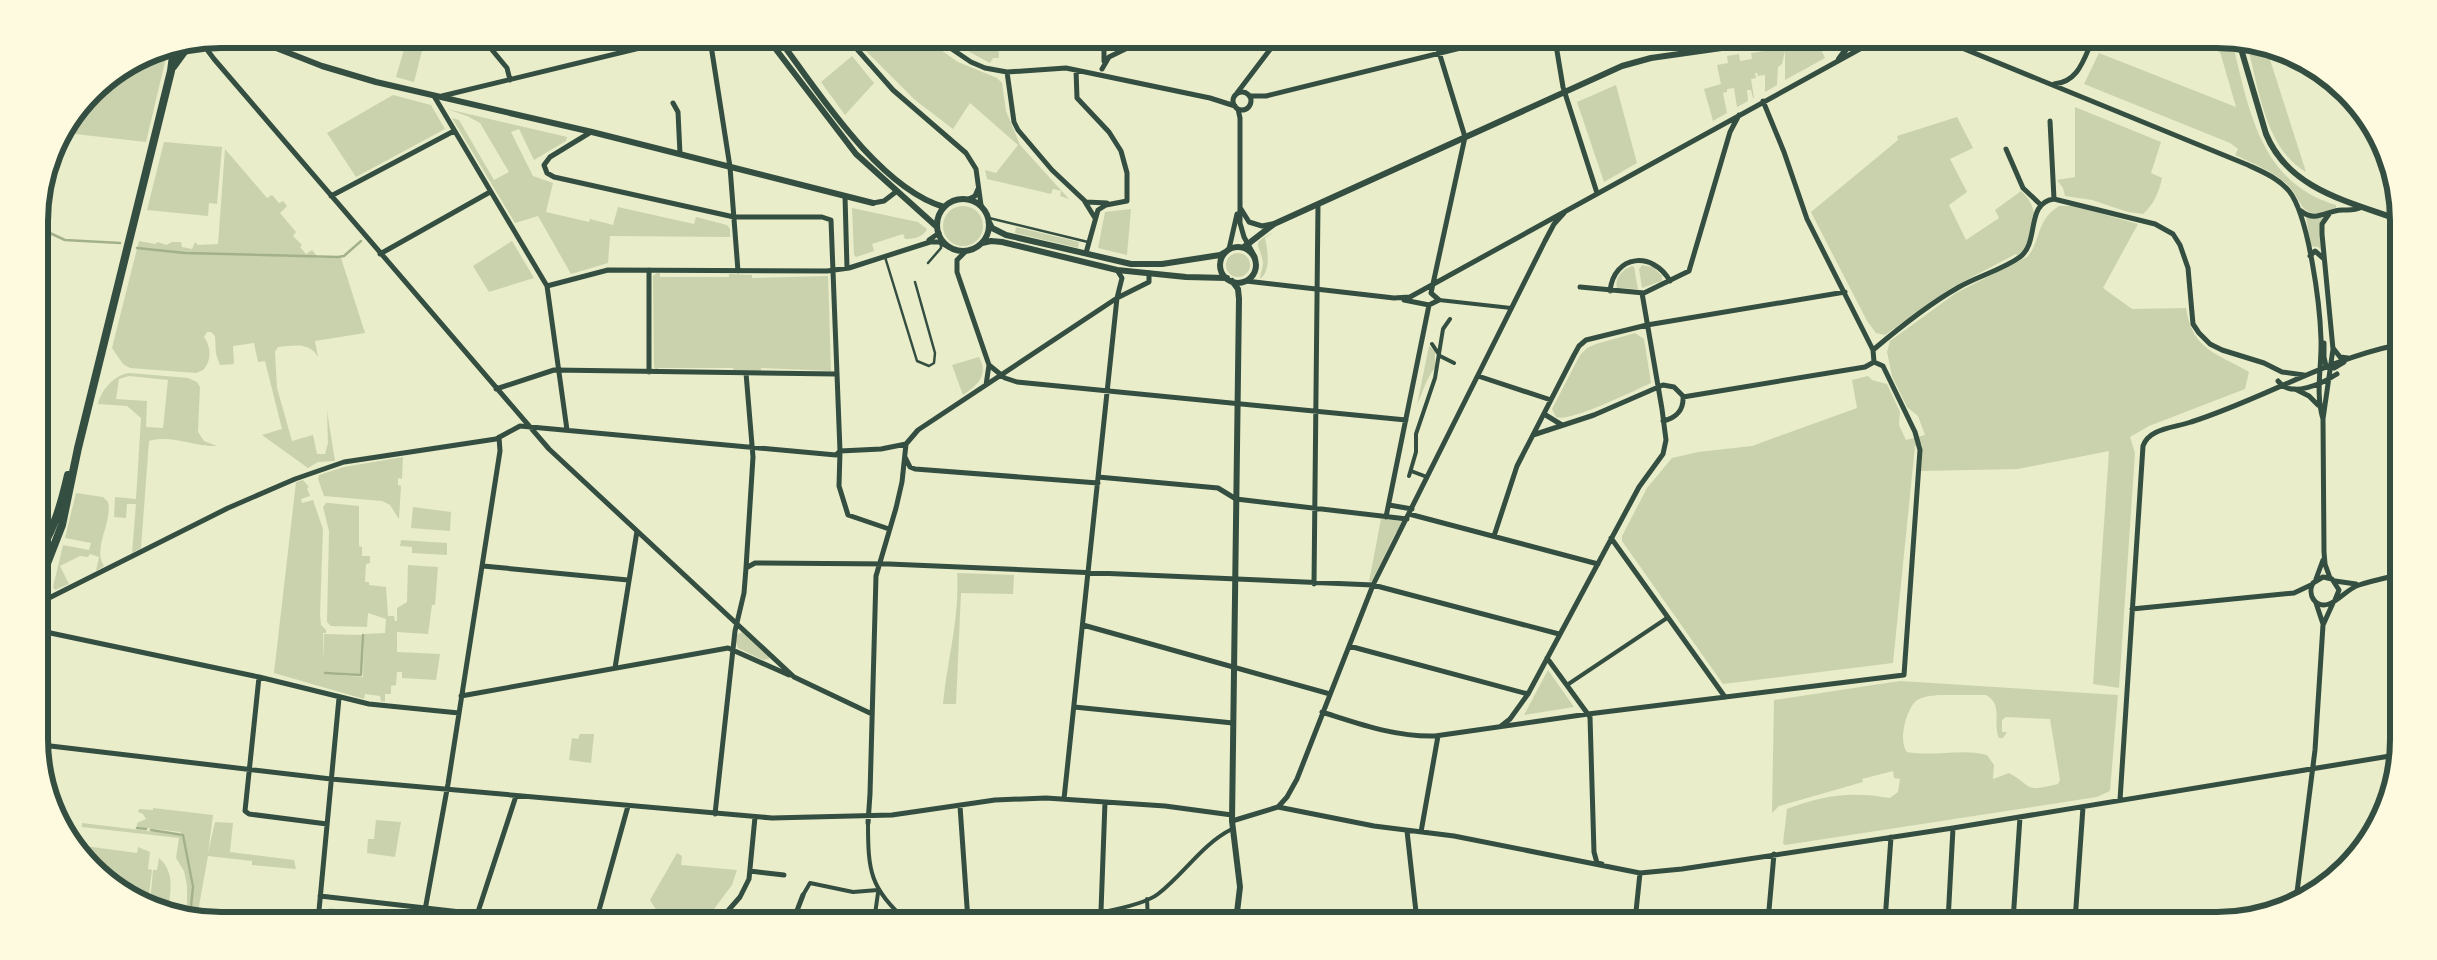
<svg xmlns="http://www.w3.org/2000/svg" width="2437" height="960" font-family="'Roboto Condensed',sans-serif">
  <rect width="100%" height="100%" fill="#e9edc9"/>
  <!-- green -->
  <path fill="#cad2ad" fill-rule="evenodd" d="M407 39H431L424 43 414 82 396 77Z
    M882 39H925L958 62 997 78 1002 83 1006 111 1020 145 1069 199 1060 196 1061 191 1053 189 1051 194 987 179 985 170 996 173 1018 145 970 103 953 129 915 100 866 51Z
    M946 39H998L999 58H993L990 63Z
    M2183 39H2216L2232 41C2249 109 2259 182 2336 205V208C2326 211 2317 217 2307 211 2301 208 2295 192 2289 186 2273 171 2254 164 2235 155L2238 149 2230 143 2084 84 2099 53 2236 107 2220 52Z
    M1818 43 1825 58 1785 80V51L1782 64 1778 67 1777 85 1765 92V75L1758 76 1757 73H1755L1756 78 1751 79 1754 98H1753L1751 90H1747L1748 101 1737 107 1734 88 1727 89V92L1723 93 1727 113 1713 121 1704 89 1721 84 1717 65 1728 63 1727 56 1739 54 1740 61 1752 59 1751 53Z
    M2247 44 2266 47 2306 172C2265 149 2258 85 2247 44Z
    M168 49 146 142 66 133V128L100 84 151 52Z
    M852 56 874 83 845 115 821 82Z
    M1616 85 1637 163 1604 182 1577 102Z
    M393 95 431 105 445 129 356 177 327 133Z
    M2075 107 2161 142 2151 173 2162 178C2159 192 2154 204 2143 214L2128 212 2092 200 2065 196 2063 188 2057 180 2075 177Z
    M447 109 567 137 566 141 534 160 519 129 511 132 533 176 553 183 546 212 589 222 590 219 613 225 618 207 694 224 696 217 727 225 730 229V237L610 236 608 263 571 274 538 216 515 223 452 118 459 120 494 180 509 172 480 123 467 116Z
    M1957 117 1973 148 1950 159 1967 192 1949 205 1966 240 1999 218 1995 210 2021 191C2044 211 2033 237 2019 258L2016 254 1951 288 1885 335 1876 333 1867 321 1811 212 1898 140 1897 136Z
    M164 142 222 147 217 204 209 203 208 216 147 210Z
    M225 149 267 198 272 195 279 203 283 201 287 206 280 213 296 232 293 236 302 245 300 247 306 254 312 250 317 256 316 258H341L365 333 315 341 318 357C309 341 293 346 278 347L275 352 277 388 292 441 313 435 317 454H325L328 443 327 411 335 461 318 462 308 468 262 435 282 429 265 361 258 362 254 343 233 346 234 364 220 365 216 354 215 336 211 332H207L204 337C211 346 212 361 203 370L196 373 130 368 123 364 112 348 139 241 155 244 158 242 166 245 172 242H181L182 247 192 249 195 242 198 245 218 244Z
    M2059 206H2075L2138 224 2103 288 2132 309 2186 308C2192 350 2217 353 2249 372L2245 389 2149 426 2130 437 2135 453 2119 688 2093 684 2109 451 2018 469 1921 471 1922 444 1915 446 1893 663 1723 684 1622 541V536L1647 488 1672 458 1698 452 1752 446 1857 408 1852 380 1868 376 1872 380 1887 384 1900 412 1899 425 1906 440 1925 435 1918 416 1907 407 1892 376 1887 352 1890 341 1956 293 2027 257C2042 240 2035 221 2059 206Z
    M943 226a20 20 0 1 1 40 0a20 20 0 1 1-40 0Z
    M852 208 918 222 927 229C923 238 912 239 905 239L903 234 872 244 874 251 856 257 854 255Z
    M1131 209 1127 255 1098 248 1105 212Z
    M2306 216 2323 218 2322 251 2318 247 2311 246Z
    M1016 227 1079 242 1078 248 1015 233Z
    M1274 232 1265 238C1268 250 1271 272 1260 279 1260 274 1263 268 1263 263 1260 242 1249 245 1274 232Z
    M512 241 534 278 489 292 473 266Z
    M1226 265a12 12 0 1 1 24 0a12 12 0 1 1-24 0Z
    M1642 265 1653 267 1662 276V281L1642 288 1639 269Z
    M1632 266 1634 267 1638 289 1617 288C1614 278 1623 269 1632 266Z
    M657 273H660V277H729V274L752 275V278L828 276 831 371 761 368V371H734L733 368H658V372L654 367 653 276Z
    M1635 333 1644 339 1651 383C1635 390 1569 423 1556 417L1552 409 1580 355 1587 348 1596 344Z
    M1429 346 1435 351V368C1426 378 1423 392 1417 405Z
    M979 357C989 375 978 385 963 395L952 365Z
    M130 373 188 378 197 382 200 387 198 432 204 441 217 446C195 447 170 434 149 441L141 548 132 553 136 504H127L126 518 114 517 115 497 136 499 141 418 127 406 98 404C101 390 115 374 130 373ZM129 376 168 380 163 428 146 427 147 401 116 399 119 379Z
    M403 457 402 479 398 478V485L401 486 399 519 390 505 382 501 324 496 318 479 319 475 344 467Z
    M303 480 309 487 307 488 310 496 301 499 302 503 313 500 323 529 320 614 321 625 326 630V633H323L324 661V634L362 635 361 674 324 672V674L363 677 364 634 385 633 386 619 368 613 367 627 331 626 327 622 329 531 323 507 326 503H329L359 506V546L362 547V556H370V563L366 564 365 582H369V585L386 587 388 616H394L395 621H397V608L407 602 408 565 438 567 435 605H432L428 634 397 632V652L440 654 436 680 402 678V672H397L396 685 391 686V694H385V702L381 701 380 696 365 694 364 699 274 673 296 482Z
    M76 493 103 497 108 502C113 522 92 548 104 566L96 571 99 557 90 554 88 557 80 556 60 566 69 584 55 590 53 587 63 545 89 550 91 543 65 538Z
    M413 507 451 512 450 531 411 528Z
    M1381 519 1404 521 1399 532H1396L1372 581 1369 582Z
    M401 540 447 543V555L412 553V547L400 546Z
    M957 573 1014 575 1013 594 961 593 956 704H943C947 660 960 618 957 573Z
    M742 632 769 657V659L763 660 738 648 736 642 737 635Z
    M1548 670 1574 707 1524 715Z
    M1900 681 2118 695 2110 791 2097 797 1785 845 1783 843 1787 809C1822 795 1852 791 1890 798L1898 792 1900 779 1894 778 1893 771 1862 779 1863 782 1779 806 1772 813 1774 700ZM1939 695H1986C2004 705 1992 723 1999 738H2003L2007 732H2002V720L2006 717 2050 719 2060 780 2058 784C2023 792 2035 788 2009 773L1993 779 1994 765 1987 755C1961 748 1934 757 1907 752 1898 742 1906 710 1916 701 1923 696 1931 696 1939 695Z
    M580 734H594L591 763 569 760 572 738 578 739Z
    M153 808 213 815 208 853 215 822 233 823 230 852 294 860 296 869 252 865V861L208 856 197 917 190 916 194 889 184 835 180 832 137 827V823L146 819 143 814 138 812 139 809 153 810Z
    M376 820 401 822 395 857 367 853 368 839H374Z
    M82 823 182 835 192 889 189 916 185 915 187 904V886L184 871 176 858 179 838 82 827Z
    M77 845 137 853 138 847 150 852 148 869 152 870 148 902 84 859Z
    M677 853 682 856 681 865 737 870 732 885 705 921H663L650 900Z
    M159 858C176 873 170 893 168 912H162L150 903 153 870H157Z
    M329 908 415 919H417V921H328Z"/>
  <g fill="none" stroke-linecap="round" stroke-linejoin="round">
    <!-- stream -->
    <path stroke="#a3b18a" stroke-width="2.5" d="M39 228 65 240 120 243
      M137 248 185 253 338 257 344 256 361 241
      M325 673 361 675 363 635
      M137 828 146 829
      M151 830 183 835 193 887 190 916"/>
    <!-- service -->
    <path stroke="#344e41" stroke-width="2.5" d="M989 218 1088 242
      M885 257 917 361 929 366 934 363 935 353 915 282
      M928 263 941 248V238"/>
    <!-- pedestrian -->
    <path stroke="#344e41" stroke-width="4" d="M1439 300 1511 308
      M1432 344 1440 356 1454 363
      M1411 471 1427 477
      M1409 476 1416 452V434L1435 378 1443 329 1450 319
      M1567 685 1667 618
      M868 823C868 871 870 889 907 921
      M803 895 810 883 853 892 878 890
      M1147 899 1148 921
      M874 921 878 893
      M1039 921C1065 919 1139 909 1158 894 1185 873 1202 844 1232 829"/>
    <!-- minor -->
    <path stroke="#344e41" stroke-width="5" d="M483 39 507 68 510 80
      M710 39 730 167 738 271
      M848 39 893 90 966 153 976 169 981 205
      M937 39 971 62 985 68 1007 72 1066 68 1210 98 1235 106
      M1104 39V61
      M1555 39 1563 87 1597 193
      M1728 39 1730 47
      M1940 39 2248 165C2263 172 2278 178 2289 191 2309 216 2320 306 2321 339 2322 367 2315 392 2323 419
      M205 42 208 51 214 59 549 449 794 677 872 714
      M1102 69 1109 57 1146 39
      M1076 70 1077 98 1109 132 1121 151 1127 173V201L1106 205 1098 210 1086 253
      M1007 72 1014 122 1018 130 1052 170 1086 202 1107 203
      M2054 84C2079 82 2084 58 2093 39
      M1233 101a9 9 0 1 1 18 0a9 9 0 1 1-18 0Z
      M1237 93 1278 39
      M434 96 547 286 567 430
      M442 96 677 39
      M1250 96H1266L1497 39
      M1763 101 1784 152 1807 219 1873 350 1874 362
      M673 103 678 112 680 154
      M1238 109 1240 118V223L1244 237 1255 257
      M2050 121 2054 199
      M591 132 550 157 544 165 547 173 554 177 734 217H822L831 220 840 451 839 486 848 515 889 529
      M2006 149 2023 188 2041 205
      M331 196 454 131
      M845 196 847 268
      M969 199 975 196 978 189
      M1085 202 1095 218
      M873 203 884 201 897 191
      M1241 209 1249 222 1262 226 1272 224
      M2301 211C2313 221 2323 214 2335 211 2345 208 2349 213 2362 207
      M2329 214 2322 224V234L2333 349 2323 419 2324 552 2325 564 2330 578
      M929 240 939 233
      M1229 249 1237 214
      M966 251 957 260V272L989 365 986 385
      M380 254 490 192
      M2310 256 2315 251 2323 258
      M649 270V372
      M1246 281 1394 298 1410 297 1878 39
      M547 286 608 270 827 271 849 268 930 242H939L949 247
      M1580 287 1644 293 1689 271 1730 132 1739 115
      M1610 291C1614 254 1653 251 1670 281
      M1404 300 1429 305 1439 300 1431 293 1465 137 1435 39
      M2324 343V357L2326 366 2334 368 2344 362
      M2333 348 2340 357 2348 358
      M1873 350C1899 328 1929 304 1959 287 1978 276 2002 270 2020 257 2040 242 2025 203 2054 199L2155 224 2173 234 2180 245 2188 268 2193 324 2199 333 2210 344 2222 350 2264 363 2282 372 2304 375
      M989 365 1005 378 1017 382 1406 420
      M1478 376 1551 400
      M2278 381C2291 399 2323 383 2337 374
      M496 389 554 370 837 374
      M2295 389 2309 396 2318 405
      M1683 397 1865 367 1874 362
      M1544 414 1562 425
      M1533 435 1594 415 1663 385 1674 387 1683 396C1684 409 1677 418 1663 421
      M905 457 910 467 915 469 1098 483
      M1098 477 1218 488 1236 499 1407 519
      M1389 505 1412 509
      M1409 514 1598 564
      M1386 517 1429 305
      M1494 536 1517 466 1574 355 1579 346 1586 340 1647 325 1845 292
      M1611 538 1725 697
      M483 566 628 580
      M746 568 755 563 889 564 1373 585 1559 634
      M2316 579 2323 560
      M2335 581 2356 584
      M1314 584 1318 204
      M2335 600 2339 590 2332 579 2323 577 2313 583C2307 594 2315 609 2329 604 2340 600 2347 589 2359 585 2371 581 2385 578 2398 575
      M41 602 228 508 295 479 344 462 496 439 520 426 836 455 840 451 881 449 906 444
      M2316 603 2323 624
      M2132 609 2294 593 2311 585
      M1083 625 1330 694
      M41 631 259 677 369 704 459 713
      M1349 646 1528 694
      M1547 658 1590 717 1594 852 1597 863 1602 864
      M615 668 637 531
      M259 677 245 811 249 814 327 824
      M461 696 728 648 789 675
      M1074 707 1233 723
      M1322 712C1360 724 1395 737 1435 736L1588 714 1904 675 1920 450 1915 432 1883 366 1874 362
      M1501 726 1510 719 1528 694 1639 487 1663 454 1666 440 1662 409 1642 293
      M42 745 331 779 772 818 892 815 995 800 1046 798 1165 806 1232 815
      M1064 799 1117 298 1122 278 1117 270
      M2120 800 2143 446C2149 428 2174 428 2191 422 2261 400 2324 360 2397 345
      M960 806 968 921
      M1278 807 1287 797 1297 779 1373 585 1545 241 1554 224 1564 213
      M715 814 735 631 744 593 746 568 753 457 746 373
      M1232 821 1278 807 1374 826 1454 836 1630 871 1640 873 1682 869 1953 828 2396 755
      M868 823 870 794 876 576 896 508 902 482 906 444 918 430 1117 298 1149 282V273
      M1407 831 1417 921
      M1421 832 1438 736
      M750 871 784 875
      M320 896 478 914 502 921
      M2296 900 2315 750 2323 625 2333 603
      M1101 911 1105 802
      M318 921 339 698
      M423 921 448 784 500 451 499 437
      M475 921 516 796
      M596 921 628 806
      M719 921 740 897 749 879 755 817
      M793 921 803 895
      M1635 921 1640 873
      M1768 921 1774 854
      M1885 921 1891 837
      M1948 921 1953 828
      M2013 921 2020 817
      M2075 921 2083 807"/>
    <!-- tertiary -->
    <path stroke="#344e41" stroke-width="6" d="M253 39 322 66 376 82 592 132 873 203
      M768 39 856 154 937 227
      M779 39C818 92 879 188 944 207
      M1946 39 1953 44
      M2239 42 2266 134C2288 188 2346 201 2397 219
      M1839 59 1847 48V39
      M937 225a26 26 0 1 1 52 0a26 26 0 1 1-52 0Z
      M989 222 992 228 1006 235 1131 264H1162L1220 255 1227 251
      M982 243 991 241 1002 242 1117 270 1186 277 1227 278
      M1244 247 1274 224 1622 66 1651 58 1785 39
      M1220 265a18 18 0 1 1 36 0a18 18 0 1 1-36 0Z
      M1232 281 1238 289 1239 299 1232 821 1240 887 1236 921"/>
    <!-- secondary -->
    <path stroke="#344e41" stroke-width="8" d="M173 67 189 45
      M41 549C55 527 62 501 68 475
      M41 579 62 525 78 448 171 71 174 48"/>
  </g>
  <!-- crop -->
  <path d="M0 0H2437V960H0ZM221 48H2217A173 173 0 0 1 2390 221V739A173 173 0 0 1 2217 912H221A173 173 0 0 1 48 739V221A173 173 0 0 1 221 48Z" fill="#fefae0" fill-rule="evenodd"/>
  <path fill="none" stroke="#344e41" stroke-width="6" d="M221 48H2217A173 173 0 0 1 2390 221V739A173 173 0 0 1 2217 912H221A173 173 0 0 1 48 739V221A173 173 0 0 1 221 48Z"/>
</svg>
